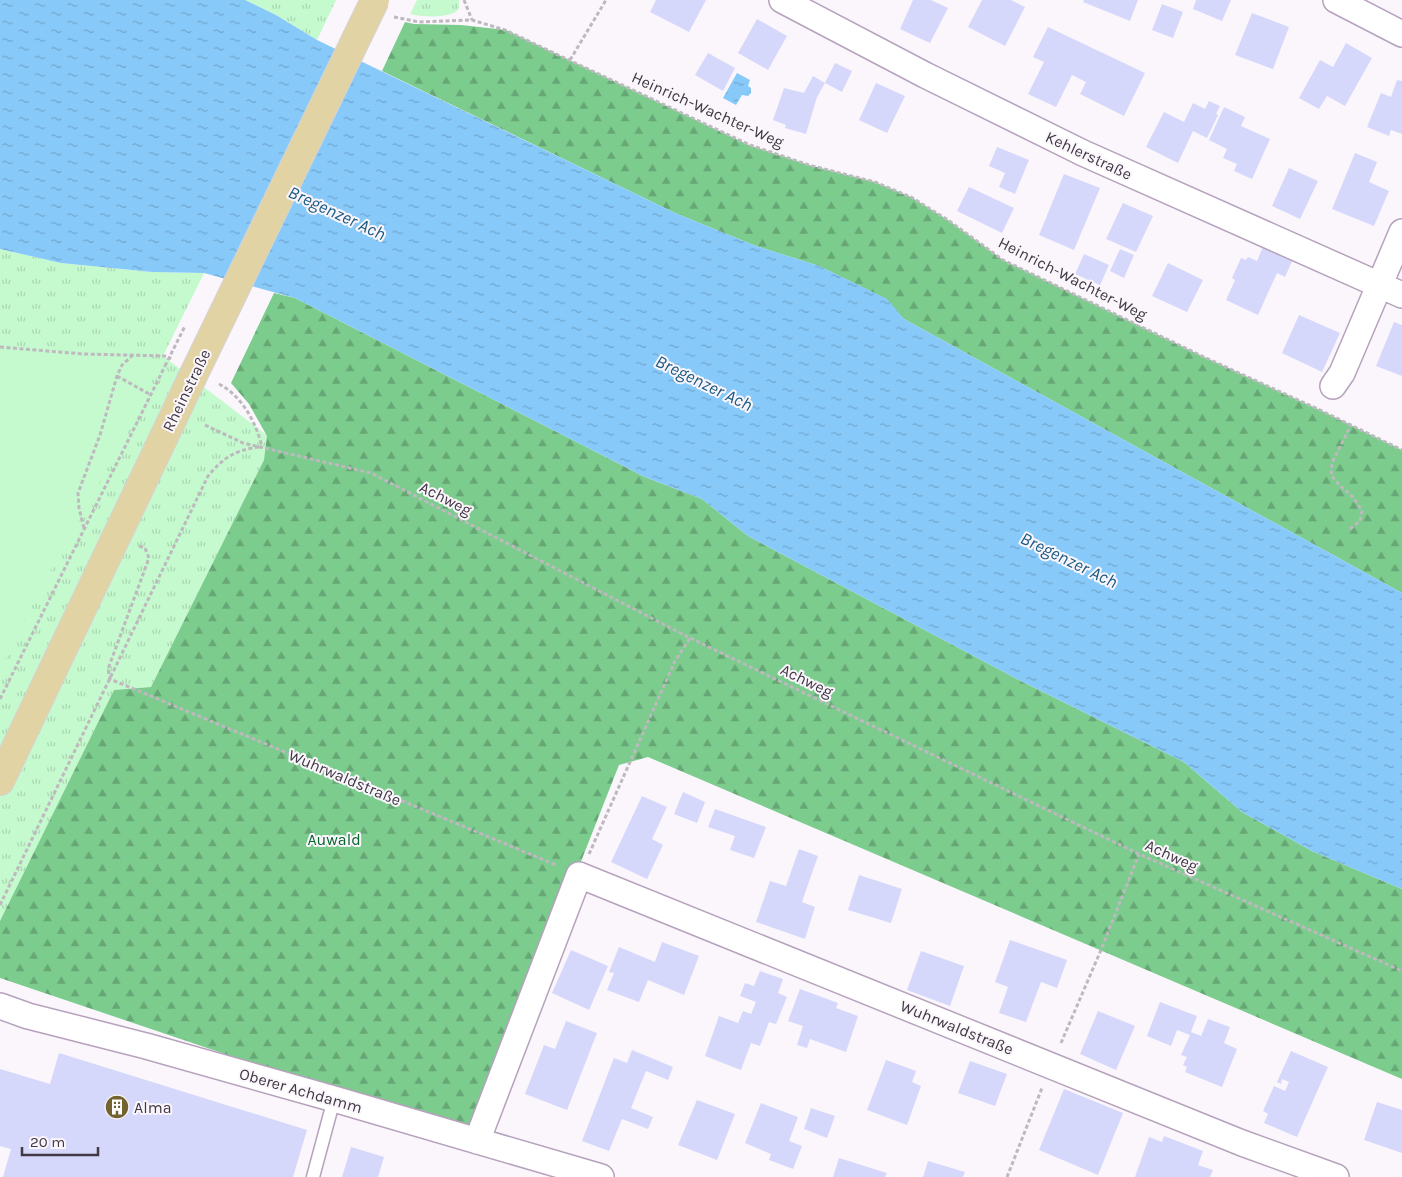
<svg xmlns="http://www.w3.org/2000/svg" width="1402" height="1177" font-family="Karla,sans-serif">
  <defs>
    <pattern id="grass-tufts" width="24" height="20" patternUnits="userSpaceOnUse" patternTransform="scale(1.25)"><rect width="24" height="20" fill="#c5f9ce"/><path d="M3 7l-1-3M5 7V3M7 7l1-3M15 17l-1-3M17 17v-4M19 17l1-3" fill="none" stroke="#aad6b2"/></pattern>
    <pattern id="forest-firs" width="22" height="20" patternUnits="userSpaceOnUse" patternTransform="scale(1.25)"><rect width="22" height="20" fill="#7bcc8d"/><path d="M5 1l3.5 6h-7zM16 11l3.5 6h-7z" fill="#66a775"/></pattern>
    <pattern id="water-ripples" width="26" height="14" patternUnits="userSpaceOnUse" patternTransform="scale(1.25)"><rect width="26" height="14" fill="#87cafa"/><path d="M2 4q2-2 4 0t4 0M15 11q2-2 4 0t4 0" fill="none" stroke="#70a5cc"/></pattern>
  </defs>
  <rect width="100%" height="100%" fill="#faf6fb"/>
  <!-- grass -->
  <path fill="url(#grass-tufts)" d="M245 0H336L317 40 276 15Z
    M417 0H459V8L456 12C443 18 423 17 410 14Z
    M0 249 61 263 152 272 204 273 163 356 268 436 264 460 151 687 114 690 0 921V639L131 356 83 354 0 347Z"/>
  <!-- forest -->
  <path fill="url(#forest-firs)" d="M405 22 414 24 461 25 506 30 749 145 809 165 875 182 911 197 948 220 1003 260 1204 357 1320 410 1402 450V593L904 319 886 299 819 266 756 246 675 213 382 71Z
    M274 293 295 298 645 477 702 499 748 536 1021 681 1184 762 1242 812 1312 851 1402 889V1079L648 757 619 765 474 1133 388 1109 0 978V921L114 690 151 687 264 460 267 436 249 404 231 383Z"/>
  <!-- green -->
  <path fill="#c5f9ce" d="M0 347 83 354 144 356 151 364 148 395 36 597 0 671Z"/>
  <!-- water -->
  <path fill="url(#water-ripples)" d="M0 0H245L276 15 317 40 675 213 756 246 819 266 887 299 904 319 1402 593V889L1312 851 1242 812 1184 762 1021 681 748 536 702 499 645 477 295 298 204 273 152 272 61 263 0 249Z
    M737 73 750 80 748 86 751 88V93L748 96 742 95 736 105 723 98Z"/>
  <!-- building -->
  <path fill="#d6d8fb" d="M656 0H706L689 32 650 12Z
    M913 0H931L948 8 930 43 900 29Z
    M982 0H1011L1025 7 1005 46 968 27Z
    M1084 0H1138L1130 21 1083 2Z
    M1196 0H1231L1222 21 1193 9Z
    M1162 4 1183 12 1173 38 1152 30Z
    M1252 13 1289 27 1273 69 1235 55Z
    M757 19 787 36 768 70 738 53Z
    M1048 27 1145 73 1124 116 1080 94 1086 82 1072 75 1056 107 1028 94 1044 62 1033 57Z
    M1346 43 1372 58 1345 106 1327 96 1319 109 1299 98 1320 60 1333 67Z
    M708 53 735 68 723 91 695 75Z
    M835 63 852 71 842 92 825 83Z
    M813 76 825 83 817 97 806 134 785 128 786 125 773 120 784 88 804 93Z
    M1397 80 1402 81V134L1391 130 1389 136 1367 127 1381 93 1391 97Z
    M876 83 905 96 887 133 859 120Z
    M1209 101 1220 106 1216 114 1218 115 1207 138 1193 131 1178 163 1146 147 1164 112 1184 122 1193 103 1205 109Z
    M1224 107 1245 117 1241 126 1270 139 1252 179 1234 171 1237 164 1223 158 1227 149 1209 140Z
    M997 147 1029 160 1015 194 999 187 1005 173 989 166Z
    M1355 153 1377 162 1369 182 1389 191 1374 226 1332 209Z
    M1289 168 1318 181 1300 219 1272 206Z
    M1064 174 1100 188 1074 250 1039 235Z
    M969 187 1014 208 1002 233 957 211Z
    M1123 203 1153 216 1136 252 1106 239Z
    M1264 244 1294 257 1285 277 1277 273 1258 315 1226 300 1235 280 1232 278 1241 258 1246 260 1248 257 1257 261Z
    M1120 249 1134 255 1124 278 1110 271Z
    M1084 254 1109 265 1100 285 1075 274Z
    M1168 263 1203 280 1187 312 1152 296Z
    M1299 315 1340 333 1322 372 1282 353Z
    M1394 322 1402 325V376L1376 366Z
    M683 792 705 802 697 823 674 814Z
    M642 796 667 807 652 839 663 845 647 879 611 862Z
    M715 809 766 827 754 858 730 850 735 836 708 827Z
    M799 849 818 856 802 902 815 907 805 939 756 922 770 881 786 886Z
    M859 875 902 889 891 923 848 910Z
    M1010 940 1067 960 1057 988 1041 982 1026 1022 999 1013 1008 987 995 982Z
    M662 942 699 956 684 995 648 980 639 1002 607 990 614 973 609 972 619 947 655 962Z
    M571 950 608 966 589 1010 552 993Z
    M921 951 964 966 950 1006 907 990Z
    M760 971 783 979 778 993 787 997 776 1024 769 1022 760 1046 751 1043 741 1070 705 1056 719 1016 738 1023 743 1011 751 1014 756 1002 740 996 745 983 754 986Z
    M800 989 838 1003 836 1008 858 1016 846 1052 810 1039 807 1048 797 1045 803 1026 788 1021Z
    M1160 1002 1197 1016 1191 1032 1201 1036 1208 1019 1230 1027 1224 1043 1237 1049 1222 1087 1185 1072 1187 1067 1183 1065 1187 1057 1181 1055 1190 1035 1177 1030 1171 1046 1147 1036Z
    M1098 1011 1135 1026 1116 1070 1080 1054Z
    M566 1021 597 1033 567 1110 525 1094 544 1045 555 1049Z
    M632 1050 673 1067 668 1080 646 1071 631 1108 653 1117 648 1129 622 1119 609 1151 582 1141 614 1058 627 1063Z
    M1291 1051 1328 1067 1297 1137 1264 1123 1268 1114 1263 1111 1274 1086 1285 1091 1289 1082 1282 1079 1281 1084 1277 1082Z
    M59 1053 307 1130 293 1177H3L11 1149 0 1146V1069L50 1084Z
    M886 1060 916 1071 912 1082 921 1086 907 1125 867 1110Z
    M970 1061 1007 1074 995 1106 958 1093Z
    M1064 1089 1123 1113 1098 1175 1039 1150Z
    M697 1100 735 1114 717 1160 678 1145Z
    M1377 1102 1402 1110V1153L1364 1140Z
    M761 1103 798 1117 789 1141 802 1146 793 1169 769 1160 771 1154 745 1143Z
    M811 1108 835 1116 827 1138 804 1129Z
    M1164 1136 1203 1151 1198 1165 1213 1170 1210 1177H1135L1149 1137 1162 1142Z
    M351 1147 384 1157 378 1177H342Z
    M839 1158 887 1173 885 1177H833Z
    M928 1161 965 1172 963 1177H923Z"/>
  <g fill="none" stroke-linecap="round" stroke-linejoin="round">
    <!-- lane casing -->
    <g stroke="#b6a2bd" stroke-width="15">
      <path id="lane" d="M313 1177 334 1099"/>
    </g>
    <!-- street casing -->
    <g stroke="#b6a2bd" stroke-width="28">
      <path id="street" d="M782 0 925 75 1083 153 1402 295
        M1336 0 1402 34
        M1333 386 1342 373 1402 232
        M0 1006 28 1016 146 1046 334 1099 601 1177
        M477 1141 579 875 1242 1143 1336 1177"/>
    </g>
    <!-- primary casing -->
    <g stroke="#d5d3d6" stroke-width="30">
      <path id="primary" d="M0 781 191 380"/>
    </g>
    <!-- path -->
    <path stroke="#beb8bf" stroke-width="3" stroke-dasharray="4 2.5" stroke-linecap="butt" d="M464 0 472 20
      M394 17 419 22 472 20 505 30 750 145 809 165 875 182 911 197 948 220 1003 260 1204 357 1320 410 1402 450
      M570 60 606 0
      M0 347 83 354 167 356 171 359
      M117 376 151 395
      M219 384C242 396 256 422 262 447
      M205 425 243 443 371 473 690 638 1139 854 1402 971
      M84 528 79 508 78 493 100 435 117 376 122 365 132 356
      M1350 529 1360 521 1362 511 1353 497 1339 485 1331 475 1332 463 1351 425
      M139 546 145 548 149 558 108 669 110 679 556 865
      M0 699 165 366
      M589 854 675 661 690 638
      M0 905 208 476C223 458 235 450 259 447
      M1061 1043 1101 950 1139 854
      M1007 1177 1042 1088"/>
    <!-- lane -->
    <use href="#lane" stroke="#fff" stroke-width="12"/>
    <!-- street -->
    <use href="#street" stroke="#fff" stroke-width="25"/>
    <!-- primary -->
    <use href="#primary" stroke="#e1d3a3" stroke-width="28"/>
    <!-- primary-bridge casing -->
    <g stroke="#d5d3d6" stroke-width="30" stroke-linecap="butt">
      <path id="primary-bridge" d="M191 380 375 0"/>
    </g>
    <!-- path-bridge -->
    <path stroke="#beb8bf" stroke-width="3" stroke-dasharray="4 2.5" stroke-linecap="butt" d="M165 366 185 326"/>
    <!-- primary-bridge -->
    <use href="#primary-bridge" stroke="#e1d3a3" stroke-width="28"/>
  </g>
  <!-- icons -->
  <defs>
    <g id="building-disc" transform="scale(1.25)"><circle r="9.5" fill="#736331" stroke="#faf6fb"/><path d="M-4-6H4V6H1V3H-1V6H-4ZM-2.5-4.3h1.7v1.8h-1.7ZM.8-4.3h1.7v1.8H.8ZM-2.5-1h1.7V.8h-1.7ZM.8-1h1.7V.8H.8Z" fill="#fff"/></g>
  </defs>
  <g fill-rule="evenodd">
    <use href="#building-disc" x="117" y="1107"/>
  </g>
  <g text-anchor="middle" stroke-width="4" stroke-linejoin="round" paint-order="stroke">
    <!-- street labels -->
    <g font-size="16" fill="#403843" stroke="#faf6fb">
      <text transform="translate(708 109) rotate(24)" y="6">Heinrich-Wachter-Weg</text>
      <text transform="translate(1089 155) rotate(25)" y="6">Kehlerstraße</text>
      <text transform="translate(1073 278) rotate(27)" y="6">Heinrich-Wachter-Weg</text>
      <text transform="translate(186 390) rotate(-64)" y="6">Rheinstraße</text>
      <text transform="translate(446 498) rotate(27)" y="6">Achweg</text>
      <text transform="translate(807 680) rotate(26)" y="6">Achweg</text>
      <text transform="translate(345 777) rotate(23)" y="6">Wuhrwaldstraße</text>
      <text transform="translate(1172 855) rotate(24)" y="6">Achweg</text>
      <text transform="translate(957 1027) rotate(22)" y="6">Wuhrwaldstraße</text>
      <text transform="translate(301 1090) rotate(16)" y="6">Oberer Achdamm</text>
    </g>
    <!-- park labels -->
    <g font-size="16" fill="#05652c" stroke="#faf6fb">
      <text x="334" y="845">Auwald</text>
    </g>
    <!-- poi labels -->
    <g font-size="16" fill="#403843" stroke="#faf6fb" text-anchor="start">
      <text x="134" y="1113">Alma</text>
    </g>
    <!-- water labels -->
    <g font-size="18" font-style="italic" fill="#1b5b83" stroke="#faf6fb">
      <text transform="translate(337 213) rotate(25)" y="6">Bregenzer Ach</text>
      <text transform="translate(704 383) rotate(26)" y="6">Bregenzer Ach</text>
      <text transform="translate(1069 560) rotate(26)" y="6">Bregenzer Ach</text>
    </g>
  </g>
  <!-- scale -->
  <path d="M22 1147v8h76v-8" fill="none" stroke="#403843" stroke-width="2.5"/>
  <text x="30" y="1147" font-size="15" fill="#403843" stroke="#faf6fb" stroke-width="4" paint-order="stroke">20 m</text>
</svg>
